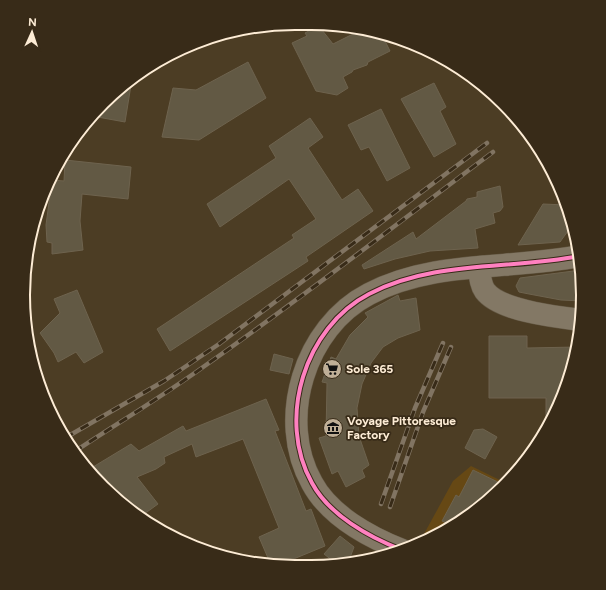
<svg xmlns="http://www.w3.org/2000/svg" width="606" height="590" font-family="Figtree,sans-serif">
  <rect width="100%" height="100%" fill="#4c3d24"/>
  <!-- built -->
  <path fill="#664814" d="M471 466 506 483 476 511 433 538 424 534 453 481Z"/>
  <!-- building -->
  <path fill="#625944" stroke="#6e634e" d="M318 26 320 30H322L333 44 357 32 382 35 390 51 368 62 367 65 353 70 352 72 343 77 348 88 337 95 316 91 292 43 307 36 305 33Z
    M248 62 266 98 199 140 162 137 173 88 196 90Z
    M132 79 125 122 92 116 103 103Z
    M434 83 446 107 440 111 456 144 434 157 401 99Z
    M381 109 410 168 387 181 369 147 361 150 348 125Z
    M310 118 323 137 308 148 342 200 358 189 373 211 306 257 308 261 170 351 157 329 294 238 292 235 316 219 289 179 220 227 207 204 276 158 269 146Z
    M65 160 131 167 128 199 82 194 80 221 83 250 52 254V243L47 242 46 225 52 180 64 181Z
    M500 186 503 207 500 211 493 213 495 223 475 229 478 248 430 251 395 259 364 269 362 265 413 232 416 239 466 201 467 199 477 197V192Z
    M543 204 566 205 573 224 560 242 518 245Z
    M581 270 582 277V301L561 300 529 294 519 292 516 286 520 278Z
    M77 290 103 352 84 363 76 352 58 362 54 353 40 333 60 313 54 299Z
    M398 295 400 301 416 298 420 330 398 338 383 347 371 363 362 384 357 408 359 436 369 465 362 470 365 477 346 487 338 471 332 474 319 438 326 436 327 383 322 382 331 357 336 359 350 335 368 317 365 313Z
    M489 336H527V348L577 347 568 383 546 431V398H489Z
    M274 354 293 359 289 374 270 370Z
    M266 399 279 430 275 431 306 511 311 509 325 546 279 565H271L259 537 279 528 243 439 196 457 192 444 164 457 165 463 156 469 137 477 158 504 140 517 116 500 88 470 131 444 139 451 183 426 186 431Z
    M483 429 497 437 485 459 465 448 474 430Z
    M473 470 504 485 476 511 452 526 442 521 456 495 459 497Z
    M340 536 354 547 348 563 338 565 324 554Z"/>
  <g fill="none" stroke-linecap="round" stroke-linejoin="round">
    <!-- tertiary casing -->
    <g stroke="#655945" stroke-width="23">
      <path id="tertiary" d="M479 267C480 275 480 284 485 291 500 311 557 317 581 320
        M402 550C369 537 329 515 312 483 276 419 305 327 369 294 433 260 510 270 579 256"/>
    </g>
    <!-- tertiary -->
    <use href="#tertiary" stroke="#837865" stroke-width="22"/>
    <!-- rail casing -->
    <g stroke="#817462" stroke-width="4.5">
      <path id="rail" d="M65 438 164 381 219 344 487 143
        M74 452C118 423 163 396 206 365 303 297 398 223 493 152
        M381 504 415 408 443 343
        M390 507 423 412 451 347"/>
    </g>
    <!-- rail -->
    <use href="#rail" stroke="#382b18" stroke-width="3" stroke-dasharray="9" stroke-linecap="butt"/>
    <!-- cycleway casing -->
    <g stroke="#382b18" stroke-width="6">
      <path id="cycleway" d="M402 550C369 537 329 515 312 483 276 419 305 327 369 294 433 260 510 270 579 256"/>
    </g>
    <!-- cycleway -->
    <use href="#cycleway" stroke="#ff80c0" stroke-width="4"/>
  </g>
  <!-- icons -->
  <defs>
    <g id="supermarket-disc" transform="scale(1)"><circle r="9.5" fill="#bfaf97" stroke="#382b18"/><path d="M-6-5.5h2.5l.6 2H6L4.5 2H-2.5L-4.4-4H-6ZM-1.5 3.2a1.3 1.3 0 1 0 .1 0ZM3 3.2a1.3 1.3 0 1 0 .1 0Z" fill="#111"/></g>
    <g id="museum-disc" transform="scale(1)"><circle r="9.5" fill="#bfaf97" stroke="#382b18"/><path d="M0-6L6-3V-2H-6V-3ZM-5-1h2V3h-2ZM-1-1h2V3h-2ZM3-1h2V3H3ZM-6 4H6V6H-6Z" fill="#111"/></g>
  </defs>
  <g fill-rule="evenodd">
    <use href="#supermarket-disc" x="332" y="369"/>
    <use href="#museum-disc" x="333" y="428"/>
  </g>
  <g text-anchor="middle" stroke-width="3.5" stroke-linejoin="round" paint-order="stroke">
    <!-- poi labels -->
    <g font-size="12" font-weight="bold" fill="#fdecd5" stroke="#382b18" text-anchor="start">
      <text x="346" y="373">Sole 365</text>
      <text x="347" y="425">Voyage Pittoresque<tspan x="347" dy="14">Factory</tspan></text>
    </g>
  </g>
  <!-- crop -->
  <path d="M0 0H606V590H0ZM295 30H311A265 265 0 0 1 576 295V295A265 265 0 0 1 311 560H295A265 265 0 0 1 30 295V295A265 265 0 0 1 295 30Z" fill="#382b18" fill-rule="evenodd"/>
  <path fill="none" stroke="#fdecd5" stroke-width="2" d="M295 30H311A265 265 0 0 1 576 295V295A265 265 0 0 1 311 560H295A265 265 0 0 1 30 295V295A265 265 0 0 1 295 30Z"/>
  <!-- north arrow -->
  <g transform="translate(32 32) rotate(3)" stroke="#382b18" stroke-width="3" paint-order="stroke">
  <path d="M0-3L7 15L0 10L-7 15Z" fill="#fdecd5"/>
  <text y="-6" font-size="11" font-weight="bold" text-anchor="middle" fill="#fdecd5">N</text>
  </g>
</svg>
